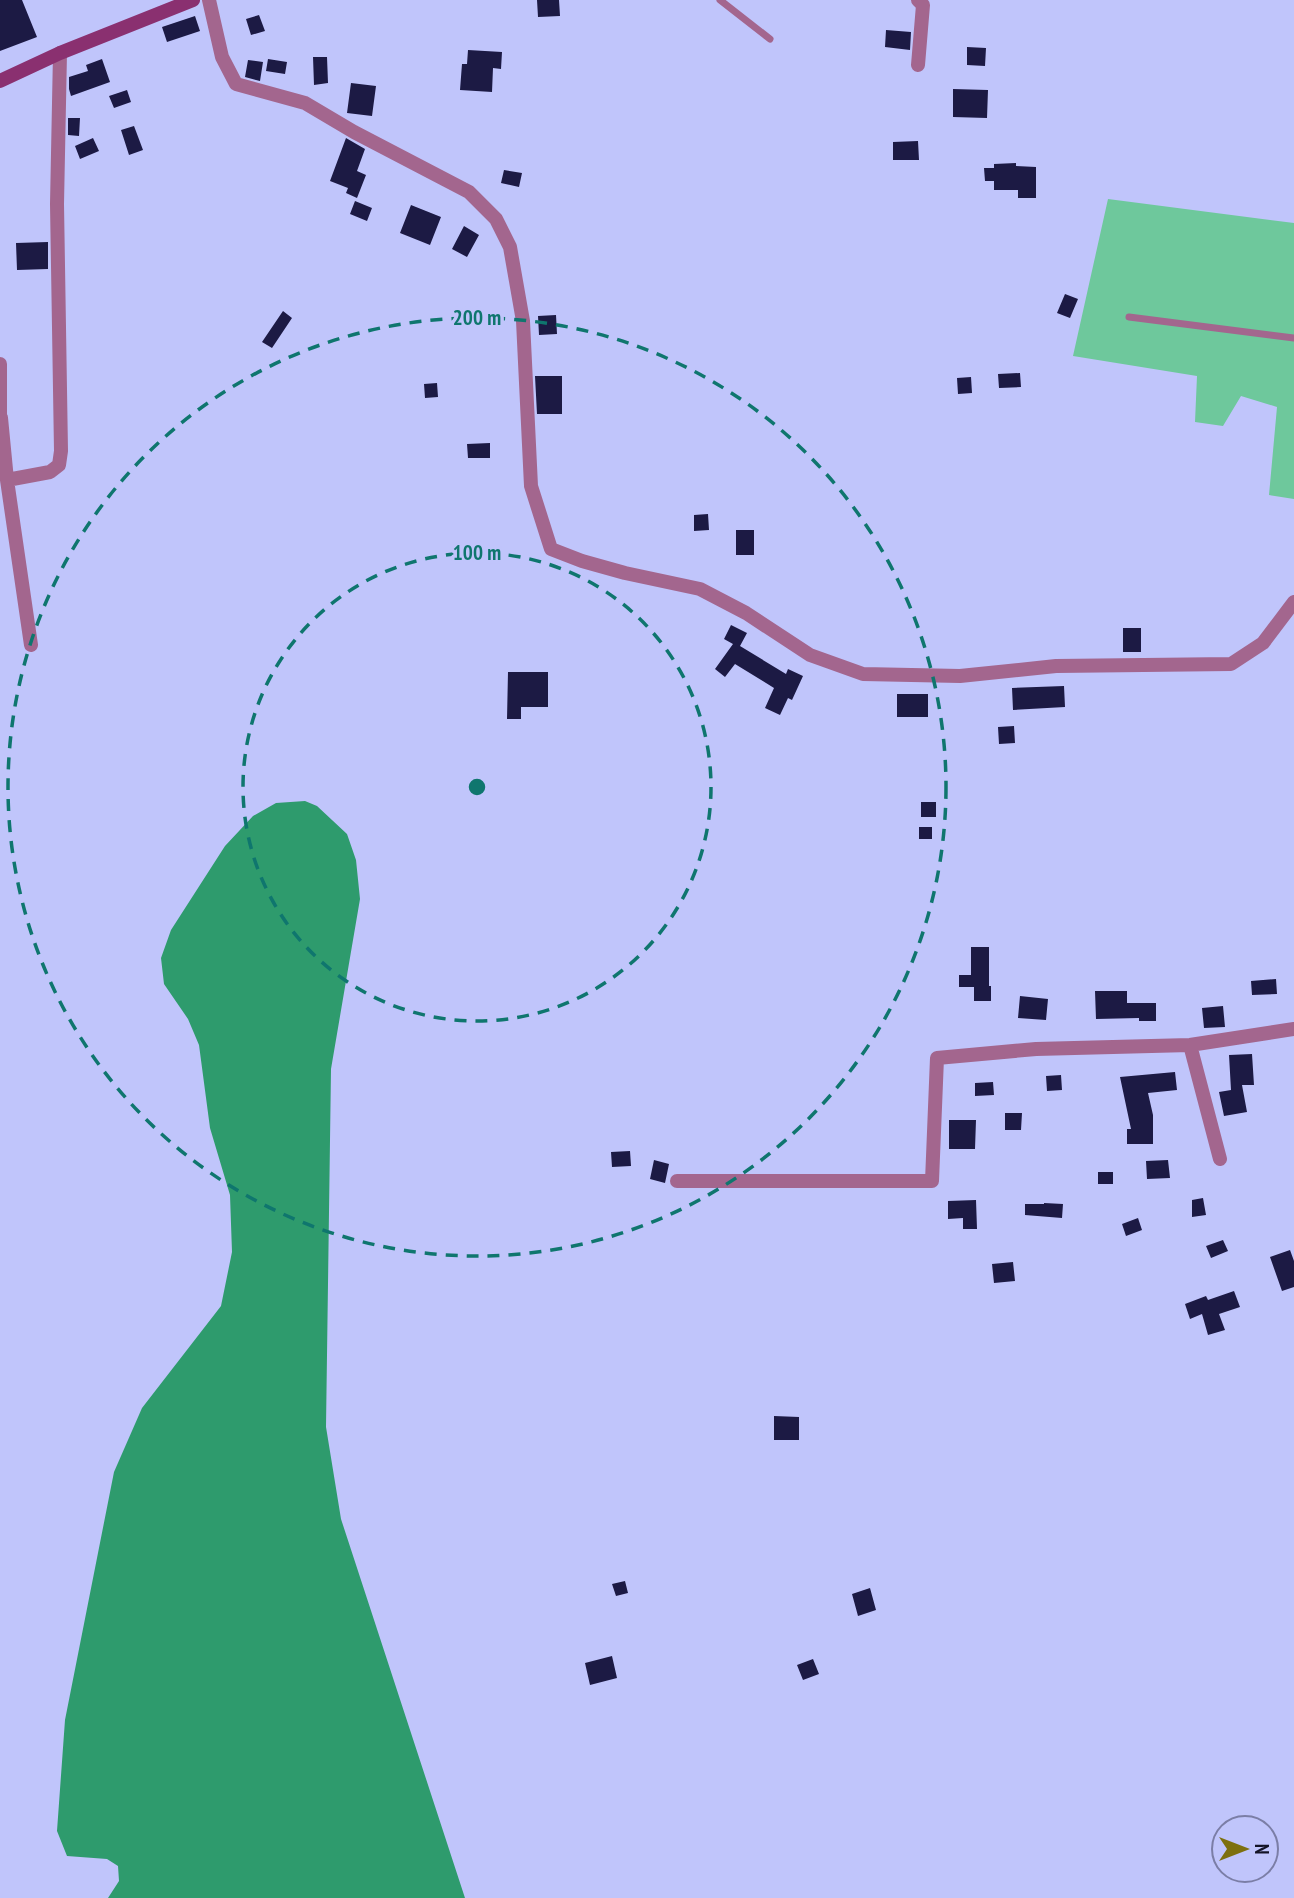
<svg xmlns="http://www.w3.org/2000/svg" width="1294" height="1898" font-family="'PT Sans Narrow',sans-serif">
  <rect width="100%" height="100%" fill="#c0c5fb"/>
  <!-- green -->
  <path fill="#6ec89c" d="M1108 199 1294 223V499L1269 495 1277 407 1241 396 1223 426 1195 422 1197 376 1073 356Z"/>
  <!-- forest -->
  <path fill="#2e9b6d" d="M305 801 317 806 347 834 356 860 360 899 331 1069 326 1427 341 1519 465 1898H108L119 1881 118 1866 107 1859 67 1856 57 1831 65 1720 114 1472 142 1408 221 1306 232 1252 230 1195 210 1128 199 1045 188 1019 164 984 161 958 171 930 225 846 253 816 276 803Z"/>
  <!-- building -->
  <path fill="#1c1a44" d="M0 0H22L37 37 0 51Z
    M537 0H559L560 16 538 17Z
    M259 15 265 31 251 35 246 19Z
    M195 16 200 31 167 42 162 27Z
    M886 30 911 32 910 50 885 47Z
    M967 47 986 48 985 66 967 65Z
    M468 50 502 52 501 69 493 68 492 92 460 90 462 64H467Z
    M313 57H327L328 83 314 85Z
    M102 59 110 82 71 96 69 89V77L88 71 86 65Z
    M268 59 287 62 285 74 266 71Z
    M248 60 263 62 260 81 245 77Z
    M351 83 376 86 372 116 347 113Z
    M953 89 988 90 987 118 953 117Z
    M127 90 131 102 114 108 109 96Z
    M68 118H80L79 136 68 135Z
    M134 126 143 150 129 155 121 130Z
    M93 138 99 151 80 159 75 146Z
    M346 138 365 149 357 171 366 175 357 198 346 193 348 188 330 181Z
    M918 141 919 160H893V142Z
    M1016 163V166L1036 167V198H1018V190H994V181H985L984 168H994V164Z
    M504 170 522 173 519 187 501 183Z
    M355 201 372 208 367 221 350 214Z
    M411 205 441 217 430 245 400 233Z
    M464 226 479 235 467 257 452 249Z
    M48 242V269L17 270 16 243Z
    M1065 294 1078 299 1070 318 1057 313Z
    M283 311 292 318 272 348 262 342Z
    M556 315 557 334 539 335 538 316Z
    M1020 373 1021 387 999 388 998 374Z
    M535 376H562V414H537Z
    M971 377 972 393 958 394 957 378Z
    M437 383 438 397 425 398 424 384Z
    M490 443V458H468L467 444Z
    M708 514 709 530 694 531V515Z
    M736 530H754V555H736Z
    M731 625 747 633 740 646 786 674 788 669 803 676 792 700 788 698 780 715 765 708 774 688 735 664 725 677 715 669 733 644 724 639Z
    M1123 628H1141V652H1123Z
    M508 672H548V707H521V719H507Z
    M1064 686 1065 707 1013 710 1012 688Z
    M897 694H928V717H897Z
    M1014 726 1015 743 999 744 998 727Z
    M921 802H936V817H921Z
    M919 827H932V839H919Z
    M971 947H989V986H991V1001H974V987H959V975H971Z
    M1276 979 1277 994 1252 995 1251 981Z
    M1095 991H1127V1003H1156V1021H1139V1018L1096 1019Z
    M1020 996 1048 999 1046 1020 1018 1018Z
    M1223 1006 1225 1027 1204 1028 1202 1008Z
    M1252 1054 1254 1085H1242L1247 1112 1224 1116 1219 1092 1231 1090 1229 1055Z
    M1175 1072 1177 1090 1148 1093 1153 1115V1144H1127V1129H1131L1120 1077Z
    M1061 1075 1062 1090 1047 1091 1046 1076Z
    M993 1082 994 1095 975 1096V1083Z
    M1005 1113H1022L1021 1130H1005Z
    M949 1120H976L975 1149H949Z
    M630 1151 631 1166 612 1167 611 1152Z
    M654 1160 669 1164 665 1183 650 1179Z
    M1168 1160 1170 1178 1147 1179 1146 1161Z
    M1098 1172H1113V1184H1098Z
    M1203 1198 1206 1215 1192 1217V1200Z
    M976 1200 977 1229H963V1218L948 1219V1201Z
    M1044 1203 1063 1204 1062 1218 1025 1215V1204H1044Z
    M1138 1218 1142 1230 1126 1236 1122 1224Z
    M1223 1240 1228 1251 1211 1258 1206 1246Z
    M1290 1250 1294 1261V1287L1282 1291 1270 1257Z
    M1013 1262 1015 1281 994 1283 992 1264Z
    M1234 1291 1240 1307 1219 1314 1225 1330 1208 1335 1202 1314 1190 1319 1185 1304 1206 1296 1208 1300Z
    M774 1416 799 1417V1440H774Z
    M625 1581 628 1593 616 1596 612 1584Z
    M870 1588 876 1610 858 1616 852 1594Z
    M612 1656 617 1678 590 1685 585 1663Z
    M813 1659 819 1674 803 1680 797 1665Z"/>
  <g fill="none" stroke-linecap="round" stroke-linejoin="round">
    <!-- service -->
    <path stroke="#a3668e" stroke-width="7" d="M720 0 770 39
      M1129 317 1294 338"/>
    <!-- minor -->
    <path stroke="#a3668e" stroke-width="14" d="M209 0 222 57 236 84 305 103 354 132 469 192 496 219 510 247 523 321 531 486 551 549 582 561 625 573 700 589 746 613 810 655 863 674 960 676 1056 666 1231 664 1263 643 1294 602
      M918 0 923 5 918 65
      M0 364V419
      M1 418 7 480 31 645
      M7 480 50 472 59 465 61 451 57 204 60 53
      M1190 1045 1220 1159
      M677 1181H932L937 1058 1036 1049 1190 1045 1294 1029"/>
    <!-- secondary -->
    <path stroke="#8a3070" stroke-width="14" d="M0 81 60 53 193 0"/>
  </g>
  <!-- distance rings -->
  <g fill="none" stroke="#0f766e" stroke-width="3.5" stroke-dasharray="12 9">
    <circle cx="477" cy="787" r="234"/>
    <circle cx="477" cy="787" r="469"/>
  </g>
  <circle cx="477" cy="787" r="10" fill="#0f766e" stroke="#c0c5fb" stroke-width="3.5"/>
  <g font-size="21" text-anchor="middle" font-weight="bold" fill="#0f766e" stroke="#c0c5fb" stroke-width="7" stroke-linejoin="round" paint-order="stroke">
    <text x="477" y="325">200 m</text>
    <text x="477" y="560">100 m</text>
  </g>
  <!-- north arrow -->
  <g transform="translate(1245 1849) rotate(90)"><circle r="33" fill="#c0c5fb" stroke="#7b7ea6" stroke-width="2"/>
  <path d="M0-5L12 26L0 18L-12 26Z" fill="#7d700f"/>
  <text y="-10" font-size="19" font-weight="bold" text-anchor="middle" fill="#131326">N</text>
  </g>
</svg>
